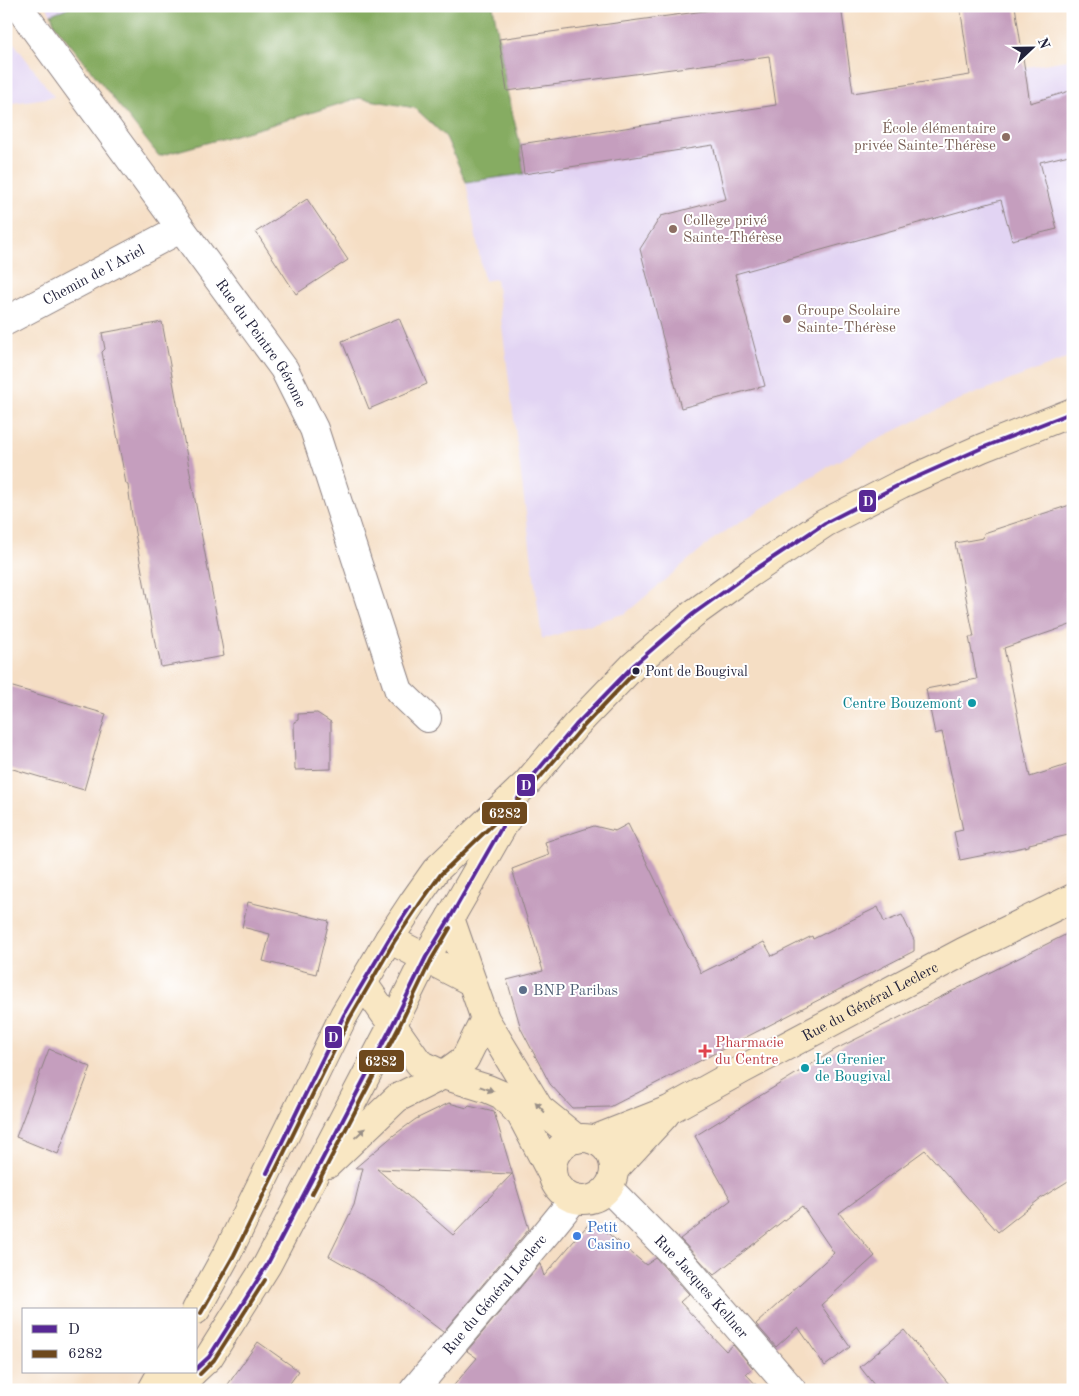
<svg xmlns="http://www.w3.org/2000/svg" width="1079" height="1396" font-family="'Old Standard TT',serif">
  <rect width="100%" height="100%" fill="#fff"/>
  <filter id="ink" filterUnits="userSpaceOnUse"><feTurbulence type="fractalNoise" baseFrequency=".02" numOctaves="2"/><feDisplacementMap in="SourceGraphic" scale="10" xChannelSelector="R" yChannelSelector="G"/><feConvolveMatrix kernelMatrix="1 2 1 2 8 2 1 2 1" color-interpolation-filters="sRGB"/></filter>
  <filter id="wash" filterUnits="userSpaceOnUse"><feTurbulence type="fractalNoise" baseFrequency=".0096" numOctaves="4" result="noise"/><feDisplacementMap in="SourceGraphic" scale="20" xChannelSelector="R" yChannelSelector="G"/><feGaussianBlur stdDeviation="1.12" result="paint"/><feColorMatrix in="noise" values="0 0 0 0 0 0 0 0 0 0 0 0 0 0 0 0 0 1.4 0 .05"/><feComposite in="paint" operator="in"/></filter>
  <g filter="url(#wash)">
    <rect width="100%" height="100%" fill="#f5dec4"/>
    <!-- built -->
    <path fill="#e2d4f3" d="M46 6H73L51 14Z
      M6 32 54 97 6 104Z
      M1073 59V356L956 401 886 435 825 468 712 540 626 613 542 639 496 279 484 281 466 182 948 110 981 75Z"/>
    <!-- forest -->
    <path fill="#86ac62" stroke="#54674e" d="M73 6H493L499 39 507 91 520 144 524 174 466 182 446 137 415 108 359 98 264 127 159 156 55 25 51 14Z"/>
    <g id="blocks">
      <!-- building -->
      <path fill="#c59ebe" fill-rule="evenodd" d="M741 6H841L853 93 970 75 960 6H1015L1030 103 1073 90V154L1040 162 1057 229 1012 240 1001 200 735 274 765 386 681 408 640 249 661 216 726 199 713 145 524 174 520 144 776 105 769 56 507 91 499 39Z
        M307 199 348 260 296 294 256 232Z
        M399 318 427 384 369 409 342 341Z
        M162 322 224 656 161 667 158 651 156 649 132 516 128 485 126 484 102 352 105 349 102 333Z
        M1073 504V624L1004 648 1030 777 1073 763V834L1029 844V846L960 860 954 832 963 830 942 732 935 734 926 689 977 679 969 637H974L955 543 983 538 984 533Z
        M6 685 106 714 84 790 6 767Z
        M317 713 331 722V769L295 770 294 722 298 720V714Z
        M628 824 701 973 764 942 772 956 812 936 813 939 878 907 884 922 902 915 914 940V951L610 1107 572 1108 550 1084 521 1029 507 980 543 971 512 869 549 855 545 842 594 826 615 831Z
        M248 902 329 921 316 974 263 961 270 934 242 927Z
        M1073 931V1178L1041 1198 998 1232 925 1150 839 1213 875 1256 821 1305 850 1347 825 1366 798 1327 776 1347 756 1324 834 1253 802 1206 714 1275 680 1239 731 1200 695 1136 836 1049Z
        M49 1049 91 1067 58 1154 16 1137Z
        M449 1103 467 1108 469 1106 494 1112 529 1229 443 1332 384 1287 329 1256 354 1205 363 1168H355L394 1135 416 1119ZM377 1169 512 1174 453 1235Z
        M592 1220 646 1265 656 1258 689 1294 680 1302 726 1351 733 1345 753 1368 746 1374 761 1390H450L477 1358 467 1351 540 1264 544 1276Z
        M904 1330 954 1390H878L860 1367Z
        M258 1342 299 1371 285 1390H224Z"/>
    </g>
  </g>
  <g filter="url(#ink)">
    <use href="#blocks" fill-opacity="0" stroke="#8c8080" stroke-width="1"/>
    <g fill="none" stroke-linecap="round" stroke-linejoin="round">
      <!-- street casing -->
      <g stroke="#8c8080" stroke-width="30">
        <g id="street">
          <path id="s1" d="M18 6 284 369 314 429 399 691 427 718"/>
          <path id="s2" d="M6 321 180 229"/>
          <path id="s3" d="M608 1188 686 1267 792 1390"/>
          <path id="s4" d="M414 1390 548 1231 574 1199"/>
        </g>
      </g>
      <!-- secondary casing -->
      <g stroke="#8c8080" stroke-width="30">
        <g id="secondary">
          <path d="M450 918 485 1019 539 1108 577 1139"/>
          <path d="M389 939 472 982"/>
          <path d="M363 983 419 1063 443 1075 488 1089 502 1095 521 1115 552 1174"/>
          <circle cx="583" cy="1169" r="31"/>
          <path id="s5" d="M593 1140 669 1110 743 1069 963 952 1073 898"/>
          <path d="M328 1164 397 1098 443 1075 465 1059 485 1019"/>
          <path d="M614 1170 665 1115"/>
          <path d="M196 1310 228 1252 344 1015 389 939 414 901 436 870 527 783 576 725 634 665 693 614 750 573 825 523 901 484 982 448 1073 412"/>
          <path d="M196 1369 209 1357 267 1265 392 1026 426 957 450 918 512 810"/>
          <path d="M152 1390 162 1372"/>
          <path d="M176 1390 193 1372"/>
        </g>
      </g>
      <!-- street -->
      <use href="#street" stroke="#fff" stroke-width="28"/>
      <!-- secondary -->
      <use href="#secondary" stroke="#f9e7c3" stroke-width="28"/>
      <!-- bus-1 casing -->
      <g stroke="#fff" stroke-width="8">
        <path id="bus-1" d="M267 1173 344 1015 389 939 410 907
          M196 1369 209 1357 267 1265 392 1026 426 957 450 918 527 783 576 725 634 665 693 614 750 573 825 523 901 484 982 448 1073 412"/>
      </g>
      <!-- bus-2 casing -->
      <g stroke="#fff" stroke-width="8">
        <path id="bus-2" d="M312 1194 398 1029 431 960 450 928
          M201 1313 234 1255 350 1018 394 942 419 905 441 874 531 788 581 729 638 669
          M200 1374 214 1360 265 1280"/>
      </g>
      <!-- bus-1 -->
      <use href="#bus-1" stroke="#582895" stroke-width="4"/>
      <!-- bus-2 -->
      <use href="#bus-2" stroke="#6e491e" stroke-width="4"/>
    </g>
    <!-- one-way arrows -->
    <defs><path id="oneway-solid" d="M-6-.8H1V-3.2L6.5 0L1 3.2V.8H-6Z" transform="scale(1.25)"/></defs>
    <g fill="#988e86">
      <use href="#oneway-solid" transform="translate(487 1089) rotate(20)"/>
      <use href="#oneway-solid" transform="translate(540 1107) rotate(-132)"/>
      <use href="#oneway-solid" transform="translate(360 1133) rotate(-43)"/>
    </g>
  </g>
  <!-- markers -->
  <g fill="#8d6e63" stroke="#fff" stroke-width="2">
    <circle cx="1006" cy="137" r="5"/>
    <circle cx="673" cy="229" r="5"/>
    <circle cx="787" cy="319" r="5"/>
  </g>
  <circle fill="#22223b" stroke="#fff" stroke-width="2" cx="636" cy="671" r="4.5"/>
  <g fill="#0f9aa8" stroke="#fff" stroke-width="2">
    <circle cx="972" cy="703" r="5"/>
    <circle cx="805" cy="1068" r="5"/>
  </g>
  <circle fill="#5c6f8a" stroke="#fff" stroke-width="2" cx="523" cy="990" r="5"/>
  <path fill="#e0444e" stroke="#fff" stroke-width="2" d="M702.5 1043.5h5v5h5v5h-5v5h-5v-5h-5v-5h5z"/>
  <circle fill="#3f7fe0" stroke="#fff" stroke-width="2" cx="577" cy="1236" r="5"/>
  <g text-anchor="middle" stroke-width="4" stroke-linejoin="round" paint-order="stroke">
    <!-- bus labels -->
    <g font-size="14" fill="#22223b" stroke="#fff" text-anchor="start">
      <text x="645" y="676">Pont de Bougival</text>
    </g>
    <!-- education labels -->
    <g font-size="15" fill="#785e54" stroke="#fff" text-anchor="start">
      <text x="996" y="133" text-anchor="end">École élémentaire<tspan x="996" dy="17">privée Sainte-Thérèse</tspan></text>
      <text x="683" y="225">Collège privé<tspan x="683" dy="17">Sainte-Thérèse</tspan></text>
      <text x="797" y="315">Groupe Scolaire<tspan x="797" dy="17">Sainte-Thérèse</tspan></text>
    </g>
    <!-- street labels -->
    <g font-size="15" fill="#22223b" stroke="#fff">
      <text dy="5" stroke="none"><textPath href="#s2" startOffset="99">Chemin de l'Ariel</textPath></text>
      <text dy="5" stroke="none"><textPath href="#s1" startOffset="416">Rue du Peintre Gérome</textPath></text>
      <text dy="5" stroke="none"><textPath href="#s5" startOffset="310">Rue du Général Leclerc</textPath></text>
      <text dy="5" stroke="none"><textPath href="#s3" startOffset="136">Rue Jacques Kellner</textPath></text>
      <text dy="5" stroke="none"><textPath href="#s4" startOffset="125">Rue du Général Leclerc</textPath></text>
    </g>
    <!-- culture labels -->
    <g font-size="15" fill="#0d838f" stroke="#fff" text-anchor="end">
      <text x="962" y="708">Centre Bouzemont</text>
      <text x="815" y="1064" text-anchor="start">Le Grenier<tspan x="815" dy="17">de Bougival</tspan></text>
    </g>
    <!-- service labels -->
    <g font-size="15" fill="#4e5e75" stroke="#fff" text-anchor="start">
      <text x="533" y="995">BNP Paribas</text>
    </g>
    <!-- health labels -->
    <g font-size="15" fill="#be3a42" stroke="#fff" text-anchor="start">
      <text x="715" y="1047">Pharmacie<tspan x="715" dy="17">du Centre</tspan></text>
    </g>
    <!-- shop labels -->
    <g font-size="15" fill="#366cbe" stroke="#fff" text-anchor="start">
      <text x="587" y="1232">Petit<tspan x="587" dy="17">Casino</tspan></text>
    </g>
  </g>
  <g stroke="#fff" stroke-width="2">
    <rect x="858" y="489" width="19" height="24" rx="5" fill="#582895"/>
    <rect x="516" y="773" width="20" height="24" rx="5" fill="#582895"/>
    <rect x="481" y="801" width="47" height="24" rx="5" fill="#6e491e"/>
    <rect x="324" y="1025" width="19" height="24" rx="5" fill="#582895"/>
    <rect x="358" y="1049" width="47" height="24" rx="5" fill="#6e491e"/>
  </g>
  <g font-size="14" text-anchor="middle" font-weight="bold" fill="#fff">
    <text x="868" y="506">D</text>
    <text x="526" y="790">D</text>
    <text x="505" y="818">6282</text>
    <text x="333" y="1042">D</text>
    <text x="381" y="1066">6282</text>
  </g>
  <!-- margin -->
  <rect width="1079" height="1396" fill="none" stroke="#fff" stroke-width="25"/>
  <!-- legend -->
  <rect x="22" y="1308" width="175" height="65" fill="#ffffff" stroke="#a7a7b1"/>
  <rect x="32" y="1325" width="25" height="8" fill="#582895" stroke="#a7a7b1"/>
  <text x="68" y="1334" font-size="15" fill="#22223b">D</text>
  <rect x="32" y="1350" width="25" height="8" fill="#6e491e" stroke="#a7a7b1"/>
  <text x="68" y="1358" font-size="15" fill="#22223b">6282</text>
  <!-- north arrow -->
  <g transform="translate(1032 48) rotate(68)" stroke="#ffffff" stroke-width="4" paint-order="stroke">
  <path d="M0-4L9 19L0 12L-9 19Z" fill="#22223b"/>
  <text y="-8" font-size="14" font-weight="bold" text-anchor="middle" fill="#22223b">N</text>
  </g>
</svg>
